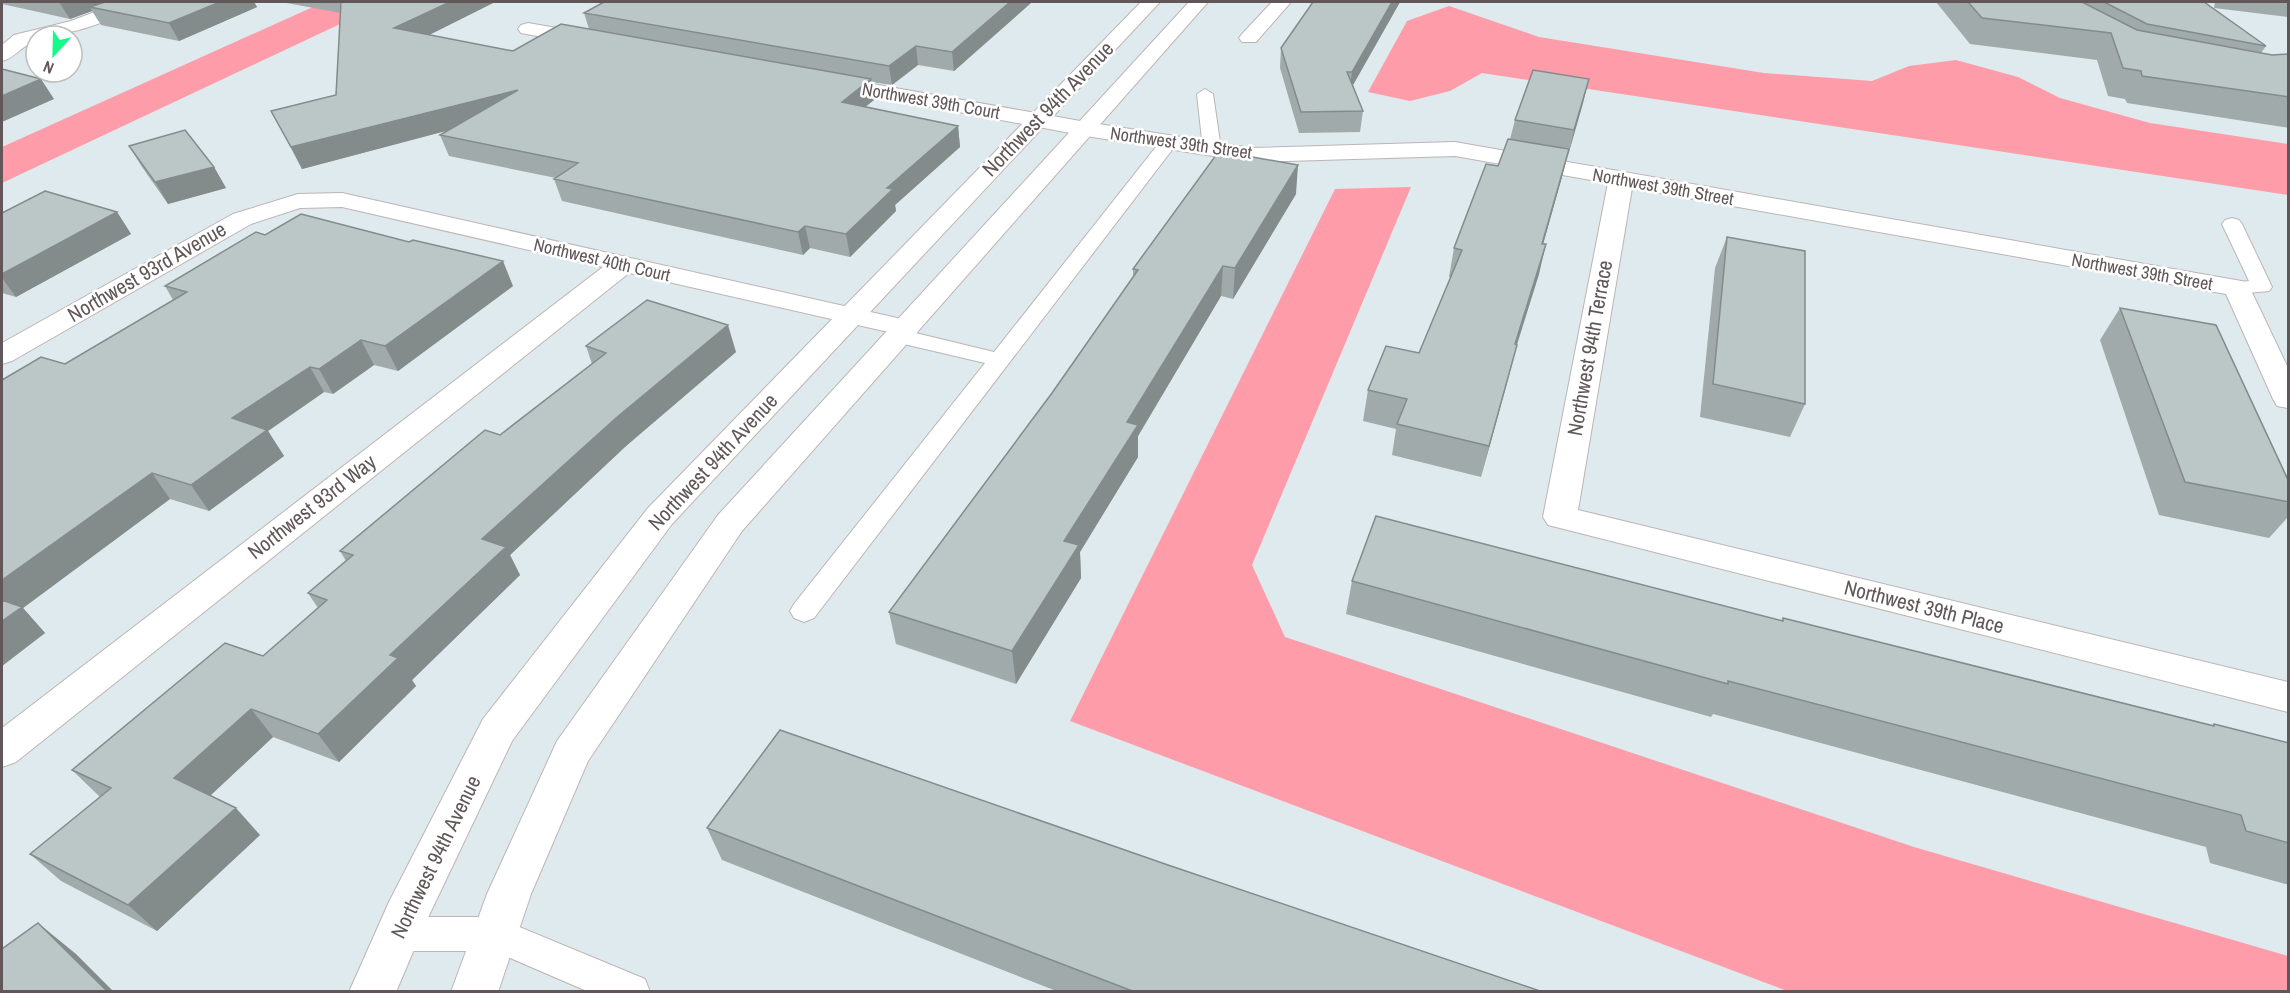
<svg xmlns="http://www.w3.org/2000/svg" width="2290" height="993" font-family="'Archivo Narrow',sans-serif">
  <rect width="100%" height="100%" fill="#deeaed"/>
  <!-- water -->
  <path fill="#ff9ca9" d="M324 2H387L2 183V147Z
    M1449 6 1539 37 1764 73 1872 81 1909 66 1956 60 2018 77 2060 98 2150 123 2288 144V195L1482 73 1450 91 1410 101 1368 92 1407 21Z
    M1411 187 1252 565 1285 637 1914 847 2288 956V991H1787L1070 721 1335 189Z"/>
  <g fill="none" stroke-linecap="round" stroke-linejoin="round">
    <!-- lane casing -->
    <g stroke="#bdb4b5" stroke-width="2">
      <path id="lane" d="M1205 89 1213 94 1221 149 1218 153H1206L1203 149 1197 94Z
        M1169 137 1175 138 1178 142 1175 146 814 618 804 622 794 618 790 611 794 604 985 363 891 341 888 336 891 331 899 329 994 352 1163 138Z
        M2232 218 2239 220 2242 224 2272 287 2269 291 2237 294 2230 292 2227 288 2230 284 2249 281 2222 224 2225 220Z
        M398 917H495L645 979 650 992H589L494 951H398L386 946 380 934 386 922Z"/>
    </g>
    <!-- street casing -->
    <g stroke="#bdb4b5" stroke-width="2">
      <path id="street" d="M121 2H146L144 6C108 20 75 36 36 36V41C22 45 15 58 2 61V45L14 35 71 21Z
        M1272 2H1291L1256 42H1242L1239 38 1242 34Z
        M528 23 591 34 598 36 601 40 598 44 591 46 521 33 518 29 521 25Z
        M828 76 1086 122 1251 148 1455 142 2247 282 2288 368V408L2277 406 2273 399 2226 294 1632 188 1578 510 2288 682V712L1548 525 1543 517 1608 183 1455 156 1251 162 1086 136 821 86 817 82 821 78Z
        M342 193 906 320 916 322 920 328 916 334 906 336 629 273 16 762 2 767V728L603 267 342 207 300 208 251 224 12 361 2 364V343L233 214 298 194Z"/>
    </g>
    <!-- secondary casing -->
    <g stroke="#bfb5b5" stroke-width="2">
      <path id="secondary" d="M1141 2H1160L672 524 512 741 424 926 396 992H349L389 902 483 719 648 508Z
        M1189 2H1208L742 531 588 761 531 894 498 992H451L487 894 557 741 718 515Z"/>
    </g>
    <!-- lane -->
    <use href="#lane" fill="#fff" fill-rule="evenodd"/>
    <!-- street -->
    <use href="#street" fill="#fff" fill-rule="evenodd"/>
    <!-- secondary -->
    <use href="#secondary" fill="#fff" fill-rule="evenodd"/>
  </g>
  <!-- wall -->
  <path fill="#a1aaab" d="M2 2H254L257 7 179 41 101 25 92 11 70 19 2 4Z
    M281 2H495L429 35 513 51 589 29 584 13 604 2H1032L954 71 918 65 892 85 871 82 874 100 865 107 958 126 960 147 895 205 896 211 850 257 810 248 803 255 562 201 554 179 556 178 449 156 440 135 449 130 302 169 271 111 336 95 341 13Z
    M1400 2 1353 85 1363 111 1360 132 1299 133 1280 68 1281 48Z
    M1936 2H2204L2266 46 2261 53 2272 55 2289 54V128L2127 103 2125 99 2108 96 2097 60 1970 44Z
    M2215 2H2289V17L2214 8Z
    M1589 79 1543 244 1539 274 1517 345 1509 375 1481 477 1392 455 1396 429 1363 421 1368 390 1419 353 1451 278 1449 277 1454 248 1498 166 1510 139 1515 120Z
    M129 146 214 167 226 188 168 204 142 167Z
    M1296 194 1233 299 1221 296 1138 436V457L1080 552 1081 578 1016 684 896 644 889 612 1052 393 1133 277V269Z
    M117 212 131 234 16 297 2 293V213Z
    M265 235 513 286 398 371 374 365 333 394 324 392 268 431 284 456 209 511 170 499 23 608 45 633 2 666 65 364 173 300 165 286Z
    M1727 237 1805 404 1790 437 1700 417 1715 268Z
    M2120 308 2289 482V516L2269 538 2159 515 2100 340Z
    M586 346 736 352 626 446 510 555 520 575 412 680 416 686 339 762 273 737 210 796 260 835 157 931 61 881 30 854 100 797 72 770 263 656 318 608 308 593 346 561 340 551 500 435 592 364Z
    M1352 581 1782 620 1783 618 2212 725 2214 724 2289 743V885L2210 863 2206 847 1713 714 1711 717 1346 614Z
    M707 828 1543 992H1059L722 860Z"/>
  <!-- shaded-wall -->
  <path fill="#838b8b" d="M59 2H116L90 7 92 11 70 19Z
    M220 2H254L257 7 179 41 169 23Z
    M450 2H495L403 48 394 28Z
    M1010 2H1032L954 71 952 52Z
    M1392 2H1400L1349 92 1352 72Z
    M916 46 918 65 892 85 889 66Z
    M41 79 54 99 2 122V96Z
    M871 79 874 100 845 123 842 102Z
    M1589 79 1582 107 1567 159 1574 130Z
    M518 90 525 110 302 169 291 147Z
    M958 126 960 147 895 205 896 211 850 257 846 234 887 188Z
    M1569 149 1562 177 1535 273 1542 244Z
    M1298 165 1296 194 1233 299 1235 268Z
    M214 167 226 188 168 204 155 182Z
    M117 212 131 234 16 297 2 278V274Z
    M805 226 810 248 803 255 798 232Z
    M1546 244 1539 274 1507 375 1515 344Z
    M503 261 513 286 398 371 385 346Z
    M1223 266 1221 296 1138 436V457L1080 552 1081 578 1016 684 1012 651 1064 541 1127 422Z
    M728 325 736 352 626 446 510 555 520 575 412 680 416 686 339 762 318 734 390 655 482 539 616 418Z
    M361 340 374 365 333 394 319 369Z
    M1517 345 1509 375 1481 477 1489 446Z
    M310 367 324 392 268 431 284 456 209 511 191 485 232 418Z
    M152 473 170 499 23 608 45 633 2 666V580Z
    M251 709 273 737 200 805 174 778Z
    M236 808 260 835 157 931 128 905Z
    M38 923 76 954 114 992H108Z"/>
  <!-- building -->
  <path fill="#bbc6c7" stroke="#838b8b" stroke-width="1.5" d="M105 2H220L169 23 90 7Z
    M341 2H450L394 28 513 51 561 24 871 79 842 102 958 126 887 188 893 189 846 234 805 226 798 232 554 179 578 163 440 135 518 90 291 147 271 111 336 95Z
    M604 2H1010L952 52 916 46 889 66 584 13Z
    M1313 2H1392L1352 72H1347L1363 111 1301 112 1281 48Z
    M1968 2H2082L2137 30 2272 55 2289 54V97L2142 76 2141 71 2123 68 2111 33 1982 18Z
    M2104 2H2204L2266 46 2147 24Z
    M2 69 41 79 2 96Z
    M1533 70 1589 79 1574 130 1515 120Z
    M185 130 214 167 155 182 129 146Z
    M1508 139 1569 149 1542 244H1546L1515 344 1517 345 1489 446 1397 424 1407 399 1368 390 1386 346 1419 353 1462 250 1454 248 1486 164 1498 166Z
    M1219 151 1298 165 1235 268 1223 266 1127 422 1138 425 1064 541 1079 545 1012 651 889 612 1052 393 1138 270 1133 269Z
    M45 191 117 212 2 274V213Z
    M301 214 409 242 413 240 503 261 385 346 361 340 319 369 310 367 232 418 267 430 191 485 152 473 2 580V380L41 357 65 364 187 292 165 286 256 232 265 235Z
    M1727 237 1805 251V404L1713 384Z
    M647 300 728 325 616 418 482 539 506 547 390 655 398 658 318 734 251 709 174 778 236 808 128 905 30 854 111 788 72 770 225 643 263 656 327 600 308 593 353 555 340 551 485 430 500 435 606 353 586 346Z
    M2120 308 2216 325 2289 482V502L2185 482Z
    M1376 516 1783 621V618L2214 726V724L2289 743V843L2246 831 2241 815 1728 681V684L1352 581Z
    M2 600 22 607 2 621Z
    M780 730 1168 865 1543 992H1135L707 828Z
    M38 923 108 992H2V949Z"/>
  <g text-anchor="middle" stroke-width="5" stroke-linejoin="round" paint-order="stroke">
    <!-- far-street labels -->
    <g font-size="18" fill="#615758" stroke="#fff">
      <text transform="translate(931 101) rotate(10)" y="6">Northwest 39th Court</text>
      <text transform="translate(1181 143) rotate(8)" y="6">Northwest 39th Street</text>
      <text transform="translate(1663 187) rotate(10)" y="6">Northwest 39th Street</text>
      <text transform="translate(602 260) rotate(13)" y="6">Northwest 40th Court</text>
      <text transform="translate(2142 272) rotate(10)" y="6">Northwest 39th Street</text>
    </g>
    <!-- street labels -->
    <g font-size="21" fill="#615758" stroke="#fff">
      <text transform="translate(1048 109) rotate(-46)" y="7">Northwest 94th Avenue</text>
      <text transform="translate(147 272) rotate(-30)" y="7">Northwest 93rd Avenue</text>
      <text transform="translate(1590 348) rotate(-80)" y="7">Northwest 94th Terrace</text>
      <text transform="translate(713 462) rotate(-47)" y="7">Northwest 94th Avenue</text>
      <text transform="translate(312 507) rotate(-38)" y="7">Northwest 93rd Way</text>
      <text transform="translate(1924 607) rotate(14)" y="7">Northwest 39th Place</text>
      <text transform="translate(436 857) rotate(-64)" y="7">Northwest 94th Avenue</text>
    </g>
  </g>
  <!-- border -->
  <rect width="2290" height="993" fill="none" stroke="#615758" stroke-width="6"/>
  <!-- north arrow -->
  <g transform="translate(54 54) rotate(202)"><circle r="28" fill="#ffffff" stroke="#c0bcbc" stroke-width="1.5"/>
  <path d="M0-4.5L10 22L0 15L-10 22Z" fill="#16fa8a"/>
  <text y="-9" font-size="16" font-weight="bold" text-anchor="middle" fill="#615758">N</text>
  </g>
</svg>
